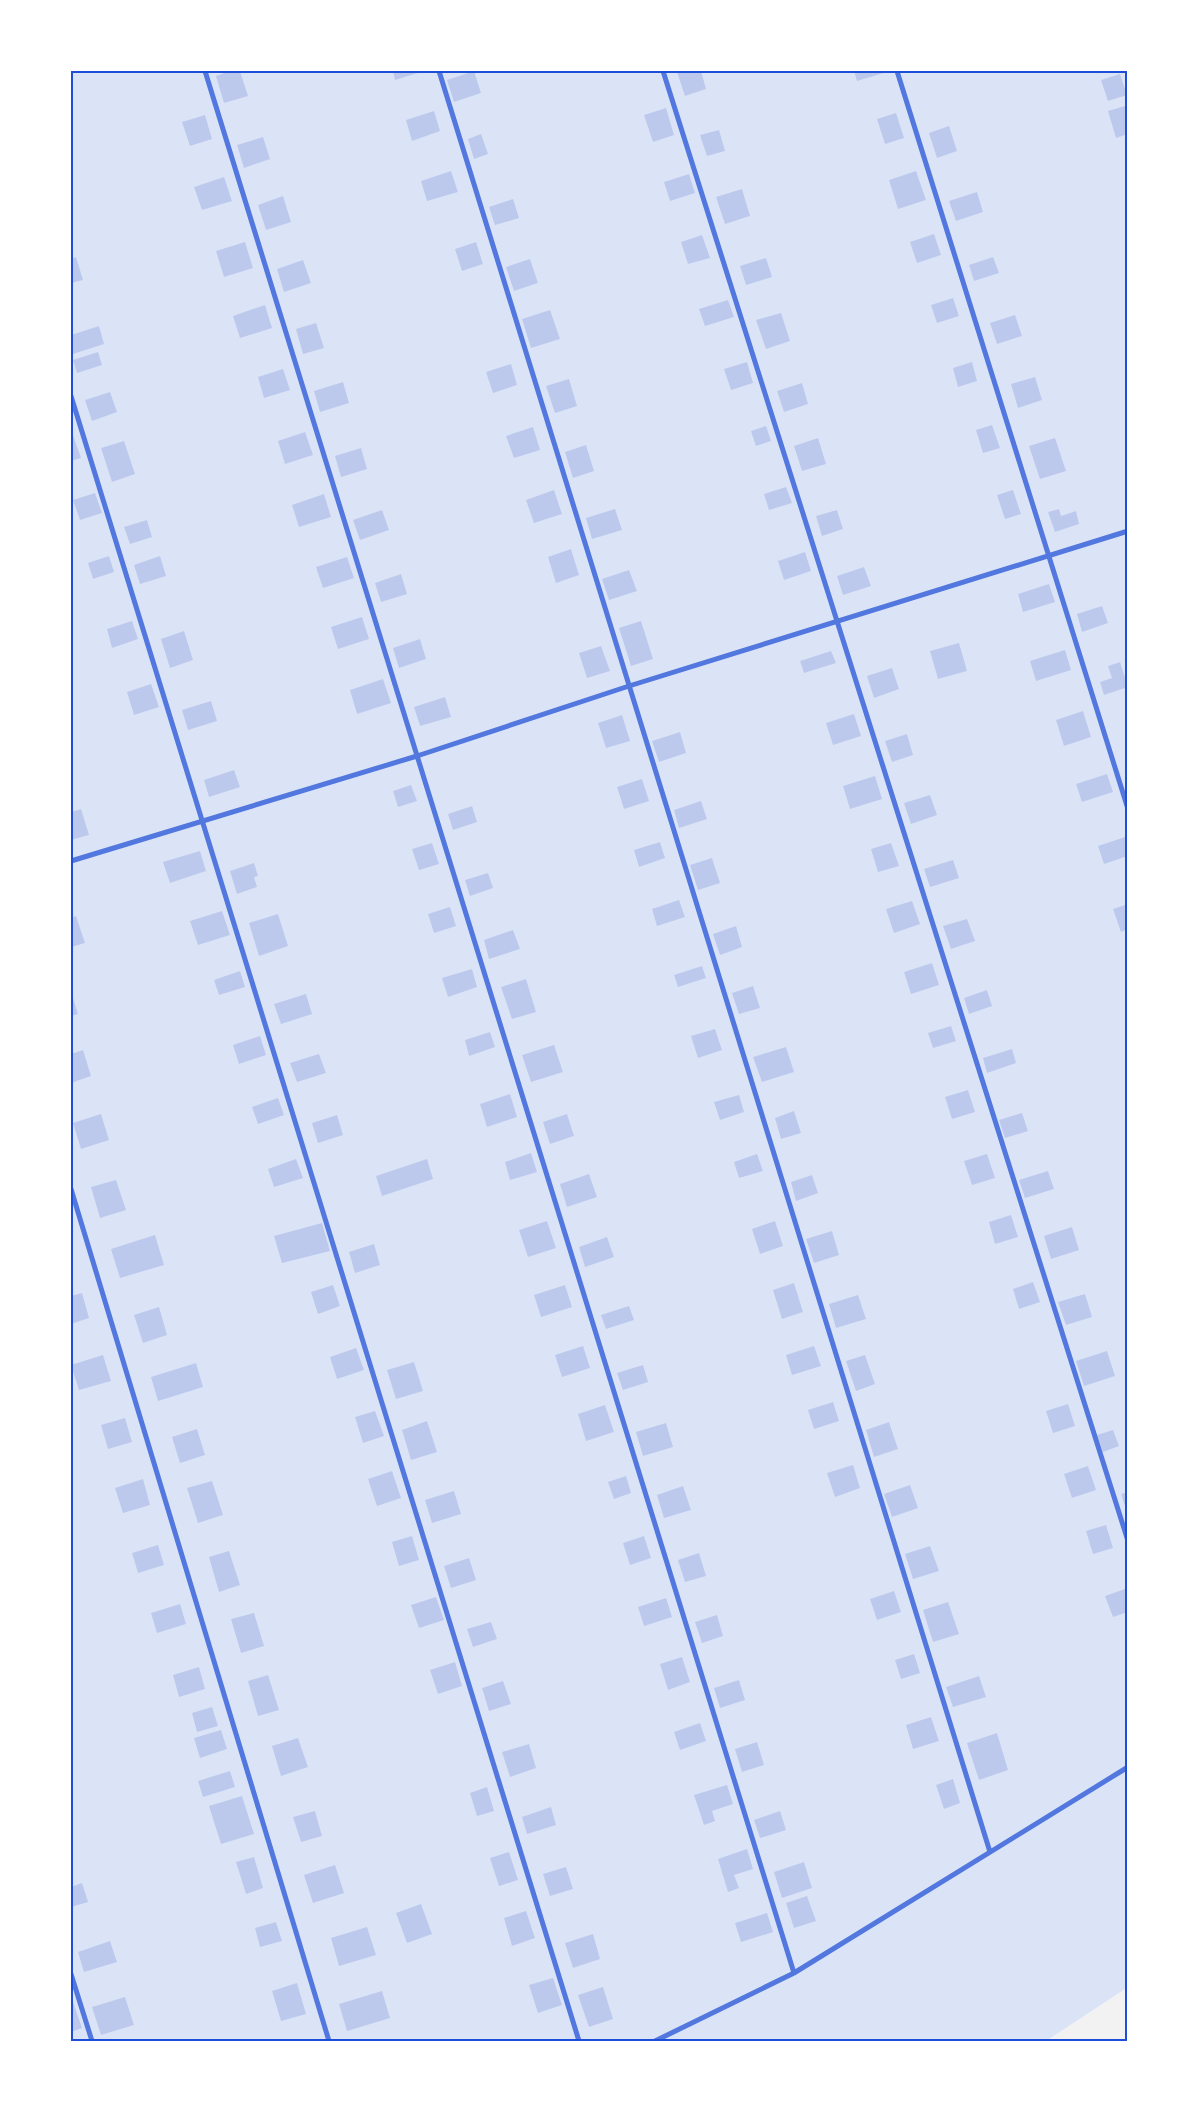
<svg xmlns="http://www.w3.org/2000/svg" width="1199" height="2112" font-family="'Fira Sans',sans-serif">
  <rect width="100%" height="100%" fill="#f2f2f2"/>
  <!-- green -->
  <path fill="#dbe4f7" d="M71 71H1128V1987L1046 2041H71Z"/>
  <!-- building -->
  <path fill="#bdc9ec" d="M230 71H240L248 96 224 103 216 76Z
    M393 71H421V72L395 80Z
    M474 71 481 93 454 102 447 80Z
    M701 71 706 89 685 96 677 72Z
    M854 71H887V72L857 81Z
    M1120 74 1127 95 1108 101 1101 80Z
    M1125 106 1128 115V134L1116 138 1108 111Z
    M666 108 674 135 653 142 644 115Z
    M434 111 440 131 412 141 406 120Z
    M896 113 904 138 885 144 877 119Z
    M205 115 212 139 190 146 182 122Z
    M949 126 957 151 937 158 929 133Z
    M719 130 725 151 707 156 700 135Z
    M481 134 488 154 474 159 468 139Z
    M263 137 270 159 244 168 237 145Z
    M451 171 458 192 427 201 421 181Z
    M916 171 926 200 898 209 889 180Z
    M689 174 695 193 670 201 664 182Z
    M224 177 232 201 202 210 194 187Z
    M742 189 750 216 725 224 716 197Z
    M977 192 983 212 956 221 949 201Z
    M283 196 291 222 266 230 258 205Z
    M513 199 519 218 495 225 489 207Z
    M934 234 941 255 917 263 910 242Z
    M702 235 710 258 688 264 681 242Z
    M245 242 253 268 224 277 216 251Z
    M476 242 483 264 462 271 455 249Z
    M76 257 83 280 71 283V259Z
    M993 257 999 273 974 281 969 265Z
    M766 258 772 277 746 285 740 266Z
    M530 259 538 283 514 291 506 267Z
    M303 260 311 283 284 292 277 269Z
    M953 298 959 316 937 323 931 305Z
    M728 300 734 317 705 326 699 309Z
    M265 305 272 328 240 338 233 316Z
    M550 310 560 339 531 348 522 319Z
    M781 313 790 341 766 349 756 320Z
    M1015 315 1022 336 997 344 990 323Z
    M316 323 324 348 303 354 296 329Z
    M99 326 104 344 73 354 71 335Z
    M98 352 102 365 77 373 73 360Z
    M747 362 753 383 731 390 724 369Z
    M972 362 977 381 958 387 953 368Z
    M511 364 517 385 493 393 486 372Z
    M283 369 290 390 264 398 258 377Z
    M1035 377 1042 400 1018 408 1011 384Z
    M569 379 577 406 555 413 546 386Z
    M343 382 349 403 320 412 314 391Z
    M802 383 808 404 784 412 777 391Z
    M110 392 117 412 92 421 85 400Z
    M992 425 1000 448 983 453 976 430Z
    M766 426 771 441 756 446 751 431Z
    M533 427 540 450 514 458 506 436Z
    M305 432 313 455 285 464 278 441Z
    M73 435 81 458 71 461V436Z
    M818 438 826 464 802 471 794 446Z
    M1055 438 1066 471 1040 479 1029 446Z
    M124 441 135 474 112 482 101 448Z
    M586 445 594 471 573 478 565 452Z
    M361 448 367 469 341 477 335 456Z
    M786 487 792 503 769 510 764 494Z
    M554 490 562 514 534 523 526 500Z
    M1013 490 1021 514 1005 519 997 495Z
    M95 493 102 513 80 520 73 500Z
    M324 494 331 517 299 527 292 505Z
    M615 509 622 530 592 539 586 518Z
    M1059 509 1061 516 1076 511 1079 524 1055 532 1048 512Z
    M382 510 389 530 360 540 353 520Z
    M837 510 843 529 822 536 816 516Z
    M147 520 152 537 130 544 124 527Z
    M571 549 579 575 556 583 548 557Z
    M805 552 811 571 784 580 778 561Z
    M109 556 114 572 93 579 88 563Z
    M160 556 166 576 140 584 134 565Z
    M347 557 354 578 323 588 316 567Z
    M864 567 871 586 843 595 837 576Z
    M629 570 637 591 609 600 602 579Z
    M401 574 407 594 381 602 375 583Z
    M1049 584 1055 602 1023 612 1018 594Z
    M1102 606 1108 623 1082 632 1077 614Z
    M362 617 369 639 338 649 331 627Z
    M132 621 138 639 112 648 107 629Z
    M641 621 653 659 631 666 619 628Z
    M184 631 193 660 170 668 161 639Z
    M420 639 426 659 399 668 393 648Z
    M959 643 967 671 938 679 930 651Z
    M601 646 610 671 587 678 579 653Z
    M1065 650 1071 670 1036 681 1030 661Z
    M831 651 836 663 804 673 800 661Z
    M1120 662 1128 687 1104 695 1100 682 1112 678 1108 666Z
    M892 668 899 689 874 698 867 676Z
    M383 679 391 703 357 714 350 690Z
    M151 684 159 707 134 715 127 692Z
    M445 697 451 717 420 726 414 707Z
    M211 701 217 721 188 730 182 710Z
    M1083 711 1091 737 1064 746 1056 720Z
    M854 714 861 736 833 745 826 723Z
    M622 715 630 741 606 748 598 723Z
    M680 732 686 753 659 762 652 741Z
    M907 734 913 755 892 762 885 741Z
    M234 770 240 787 209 797 204 780Z
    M1107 774 1113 792 1082 802 1076 784Z
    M875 776 882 799 850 809 843 786Z
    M642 779 649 801 624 809 617 787Z
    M411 785 417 801 398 807 393 791Z
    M930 795 937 815 911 824 904 803Z
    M701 801 707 819 679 828 674 810Z
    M472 806 477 822 453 830 448 814Z
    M81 809 89 835 71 840V812Z
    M1125 837 1128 856 1104 864 1098 846Z
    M660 842 665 858 639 867 634 850Z
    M432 843 439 864 419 870 412 849Z
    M891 843 899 866 878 872 871 849Z
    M200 851 206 871 170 883 163 862Z
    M712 858 720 883 698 890 690 865Z
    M953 860 959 878 930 887 924 869Z
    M254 863 258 876 254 877 257 887 237 894 230 871Z
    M488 873 493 888 470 896 465 880Z
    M679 900 685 917 657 926 652 909Z
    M912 901 920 924 894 933 886 909Z
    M1128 904V929L1121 932 1113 909Z
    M450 907 456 926 434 933 428 914Z
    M222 911 230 935 198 945 190 921Z
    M278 914 288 946 259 956 249 923Z
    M76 916 85 943 71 947V918Z
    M967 919 975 941 951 949 943 926Z
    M736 926 742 947 720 955 713 934Z
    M513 930 520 949 489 959 484 940Z
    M932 963 939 985 911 994 904 972Z
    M702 966 706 978 678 987 674 975Z
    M472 969 477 987 448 997 442 978Z
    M240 971 245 987 219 995 214 980Z
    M526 979 536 1012 512 1019 501 987Z
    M753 986 760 1008 739 1014 732 993Z
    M987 990 992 1006 969 1014 964 998Z
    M71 992 78 1014 71 1016Z
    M306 994 312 1014 281 1024 274 1004Z
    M951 1026 956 1041 933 1048 928 1033Z
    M715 1029 722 1050 698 1058 691 1036Z
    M490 1032 495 1047 469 1056 465 1040Z
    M260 1036 266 1055 239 1064 233 1045Z
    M554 1045 563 1072 531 1082 522 1055Z
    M786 1047 794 1072 762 1082 753 1057Z
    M1012 1049 1016 1063 987 1073 983 1058Z
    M83 1050 91 1076 71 1083V1054Z
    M319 1054 326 1073 297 1082 290 1063Z
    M968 1090 975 1112 952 1119 945 1097Z
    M510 1094 517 1117 487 1127 480 1104Z
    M739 1095 744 1112 720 1120 714 1102Z
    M278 1098 284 1115 258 1124 252 1107Z
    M794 1111 801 1133 781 1139 775 1118Z
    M1022 1113 1028 1131 1005 1138 999 1120Z
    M101 1114 109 1140 81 1149 73 1123Z
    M567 1114 574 1136 550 1144 543 1122Z
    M337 1115 343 1135 318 1143 312 1123Z
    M531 1153 537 1172 510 1180 505 1162Z
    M757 1154 763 1171 739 1178 734 1162Z
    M987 1154 995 1178 972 1185 964 1161Z
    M296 1159 303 1178 274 1187 268 1169Z
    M427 1159 433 1179 382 1196 376 1176Z
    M1048 1171 1054 1189 1025 1198 1019 1180Z
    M589 1174 597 1197 567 1207 560 1184Z
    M812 1175 818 1193 796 1201 791 1182Z
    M116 1180 126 1210 100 1218 91 1187Z
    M1011 1215 1018 1237 995 1244 989 1222Z
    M547 1221 556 1248 528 1257 519 1230Z
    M775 1221 783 1246 760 1254 752 1229Z
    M322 1223 330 1251 282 1263 274 1236Z
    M1072 1227 1079 1250 1051 1259 1044 1236Z
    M832 1231 839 1255 814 1263 806 1239Z
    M155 1235 164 1265 120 1278 111 1249Z
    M607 1237 614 1257 585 1267 579 1247Z
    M374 1244 380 1265 355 1273 349 1252Z
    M1033 1282 1040 1302 1019 1309 1013 1289Z
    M794 1283 803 1312 782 1319 773 1290Z
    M333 1285 340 1306 318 1314 311 1292Z
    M565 1285 572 1307 541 1317 534 1295Z
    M82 1293 89 1318 71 1324V1296Z
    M1085 1294 1092 1317 1066 1325 1058 1302Z
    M858 1295 866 1319 836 1328 829 1304Z
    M629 1306 634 1320 606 1329 601 1315Z
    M159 1307 167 1335 143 1343 134 1315Z
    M583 1346 590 1368 562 1377 555 1355Z
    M814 1346 821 1366 792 1375 786 1355Z
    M356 1348 364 1370 337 1379 330 1357Z
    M1107 1351 1115 1376 1084 1386 1076 1361Z
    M103 1355 111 1381 79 1390 71 1365Z
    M865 1355 875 1384 856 1391 846 1361Z
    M414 1362 423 1391 396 1399 387 1370Z
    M196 1363 203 1387 158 1401 151 1377Z
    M643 1365 648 1382 623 1390 617 1373Z
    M833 1402 839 1421 814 1429 808 1410Z
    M1068 1404 1075 1426 1053 1433 1046 1411Z
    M605 1405 614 1432 586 1441 578 1414Z
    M375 1411 384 1436 363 1443 355 1417Z
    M125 1418 132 1442 108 1449 101 1425Z
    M427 1421 437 1452 411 1460 402 1430Z
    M889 1422 898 1449 874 1457 866 1430Z
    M666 1423 673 1447 643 1456 636 1432Z
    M197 1429 205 1455 180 1463 172 1437Z
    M1113 1430 1119 1446 1103 1452 1097 1435Z
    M853 1465 860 1488 835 1497 827 1473Z
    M1088 1466 1096 1490 1072 1498 1064 1474Z
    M392 1471 401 1498 377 1506 368 1479Z
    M626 1476 631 1493 614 1499 608 1482Z
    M143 1479 150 1505 123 1513 115 1488Z
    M212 1481 223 1515 198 1523 187 1488Z
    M910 1485 918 1508 892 1517 884 1494Z
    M683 1486 691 1510 664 1518 657 1495Z
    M454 1491 461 1514 432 1523 425 1500Z
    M1128 1492V1509H1126L1121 1494Z
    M1106 1525 1113 1548 1093 1554 1086 1531Z
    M412 1536 419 1560 399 1566 392 1542Z
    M644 1536 651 1558 630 1565 623 1543Z
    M158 1545 164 1565 138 1573 132 1553Z
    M930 1546 939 1571 913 1579 905 1554Z
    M229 1551 240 1585 219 1592 209 1557Z
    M699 1553 706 1576 685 1582 678 1560Z
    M469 1558 476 1580 451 1588 444 1566Z
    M1125 1589 1128 1597V1612L1113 1617 1105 1596Z
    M894 1591 901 1612 877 1620 870 1599Z
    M436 1597 444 1620 419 1628 411 1605Z
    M666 1598 672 1617 644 1626 638 1607Z
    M948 1602 959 1634 933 1642 923 1610Z
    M180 1604 186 1624 157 1633 151 1613Z
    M254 1613 264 1646 241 1653 231 1619Z
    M717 1615 723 1636 702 1643 695 1622Z
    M491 1622 497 1639 473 1647 467 1629Z
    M914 1654 920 1673 901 1679 895 1660Z
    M682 1657 690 1682 668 1690 660 1664Z
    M455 1662 462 1686 438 1694 430 1670Z
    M199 1667 205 1689 179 1697 173 1675Z
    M268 1675 279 1710 258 1716 248 1681Z
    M979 1676 986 1697 953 1707 946 1687Z
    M739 1680 745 1700 720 1708 714 1688Z
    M503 1681 511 1704 489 1711 482 1688Z
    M212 1707 218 1726 197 1732 192 1713Z
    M931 1717 939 1741 913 1749 906 1725Z
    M700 1723 706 1741 680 1750 674 1732Z
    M221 1730 227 1749 200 1758 194 1738Z
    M997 1733 1008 1770 979 1780 967 1743Z
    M298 1738 308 1767 281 1776 272 1746Z
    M757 1742 764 1765 742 1772 735 1749Z
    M529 1744 536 1768 510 1777 502 1752Z
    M230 1771 235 1787 203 1797 198 1781Z
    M953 1779 960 1803 944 1809 936 1785Z
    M727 1785 733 1804 712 1811 715 1821 704 1825 694 1795Z
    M487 1787 494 1811 477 1816 470 1793Z
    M242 1796 254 1834 221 1844 209 1806Z
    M551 1807 556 1825 527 1834 522 1817Z
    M315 1811 322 1836 301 1842 293 1817Z
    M780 1811 786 1830 760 1838 754 1820Z
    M747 1849 753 1869 734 1875 739 1888 728 1892 718 1859Z
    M509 1852 518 1880 499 1886 490 1858Z
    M254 1857 263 1888 246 1894 236 1862Z
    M804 1862 812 1888 782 1898 774 1872Z
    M335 1865 344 1893 313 1903 304 1875Z
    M566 1867 573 1889 550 1896 543 1874Z
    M82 1883 88 1902 71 1907V1887Z
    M807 1896 816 1921 794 1928 786 1903Z
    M421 1904 432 1934 407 1943 396 1913Z
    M526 1911 535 1938 512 1946 504 1918Z
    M767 1913 773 1932 741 1942 735 1923Z
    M276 1922 282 1941 260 1947 255 1928Z
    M367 1927 376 1955 339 1966 331 1938Z
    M593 1934 600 1959 573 1968 565 1943Z
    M110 1941 117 1962 84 1972 78 1952Z
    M553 1978 562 2005 538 2013 529 1985Z
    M297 1983 306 2014 281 2021 272 1991Z
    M603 1987 613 2019 589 2027 578 1995Z
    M382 1991 390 2018 347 2031 339 2004Z
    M71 1996 82 2028 71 2032Z
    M125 1997 134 2025 101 2035 92 2007Z"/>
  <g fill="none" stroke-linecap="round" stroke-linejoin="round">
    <!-- minor -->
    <path stroke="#5277de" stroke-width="5" d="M205 71 794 1973
      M439 71 990 1852
      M663 71 1128 1541
      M897 71 1128 809
      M71 396 579 2041
      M71 861 417 756 629 686 1128 531
      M71 1189 329 2041
      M71 1974 92 2041
      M655 2041 794 1973 1128 1767"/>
  </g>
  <!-- border -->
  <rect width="1199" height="2112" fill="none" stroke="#ffffff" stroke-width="145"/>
  <rect x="72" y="72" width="1054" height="1968" fill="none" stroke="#1d4ed8" stroke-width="2"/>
</svg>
